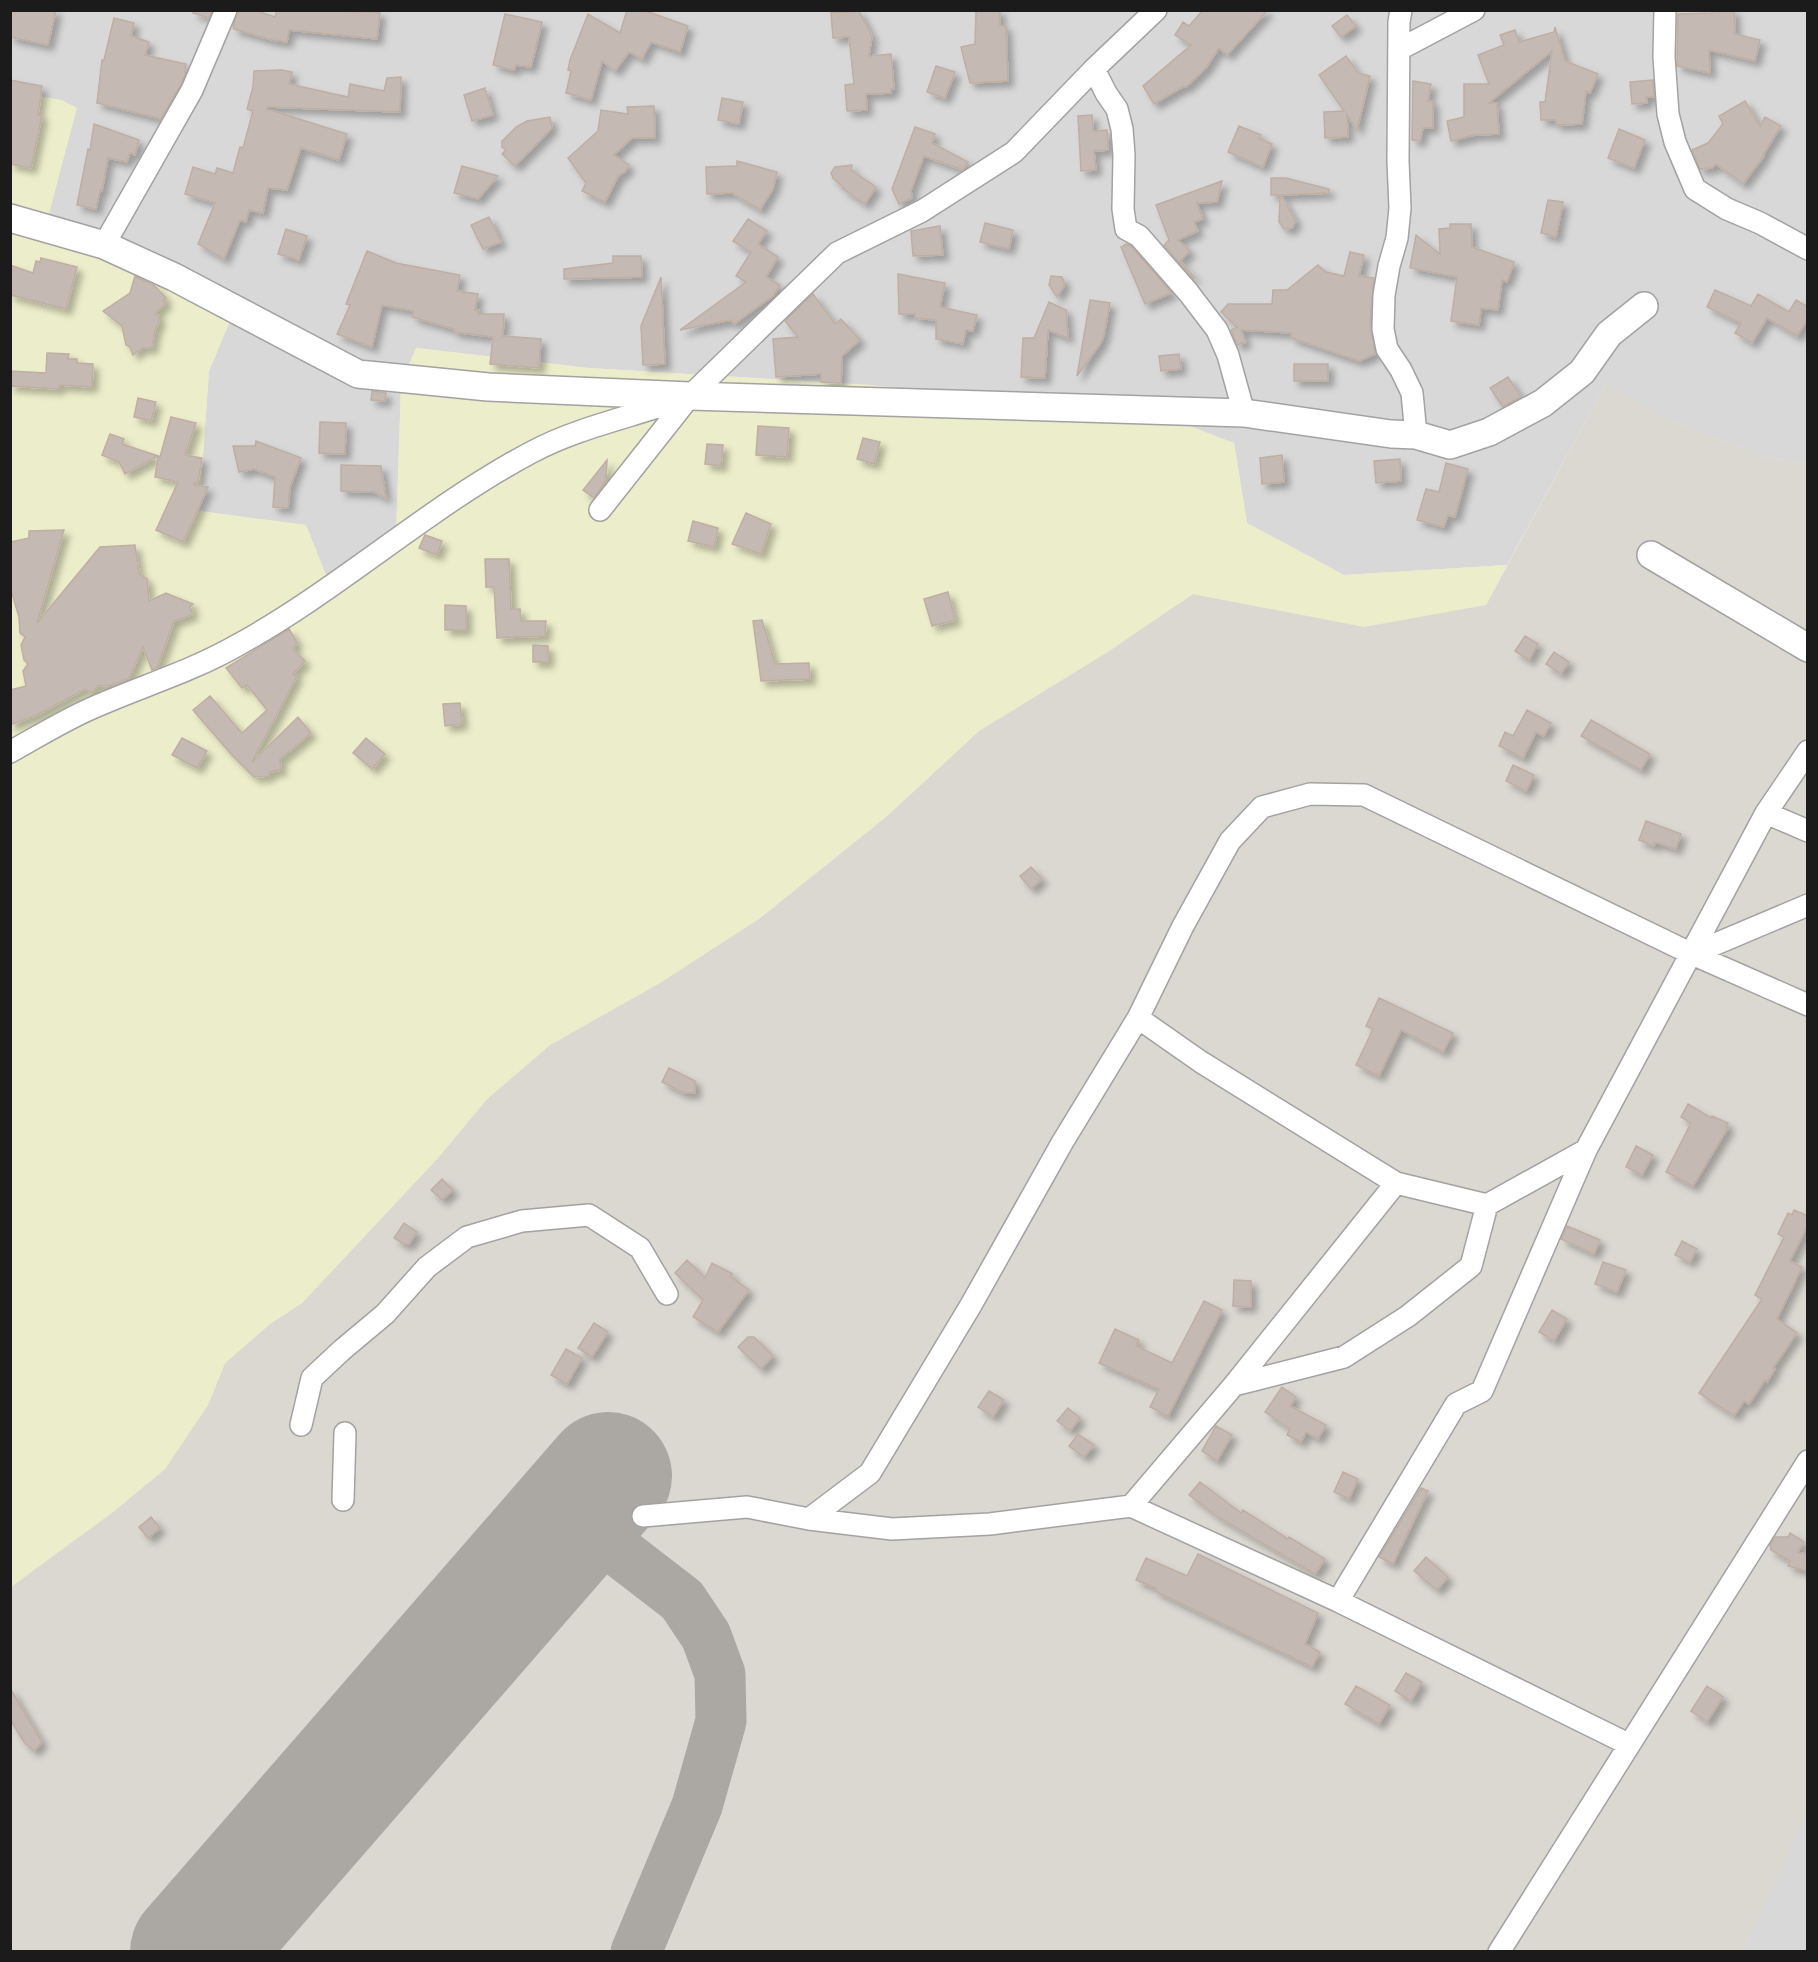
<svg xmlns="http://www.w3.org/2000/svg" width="1818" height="1962" font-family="Manrope,sans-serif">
  <defs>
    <filter id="shadow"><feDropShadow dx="5.5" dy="5.5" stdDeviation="3" flood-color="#0004"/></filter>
  </defs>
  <rect width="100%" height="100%" fill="#ede8e0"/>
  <!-- residential -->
  <path fill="#d9d8d8" d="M10 11H1807V464L1763 456 1669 420 1606 384 1507 565 1344 575 1247 523 1234 443 948 394 870 385 589 368 416 348 401 385 396 537 328 580 306 525 199 511 209 371 240 297 46 225 11 92Z
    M1807 1812V1951H1743Z"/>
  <!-- airport -->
  <path fill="#dbd8d2" d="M1606 384 1669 420 1763 456 1807 464 1808 1811 1743 1951H11L10 1587 113 1512 165 1469 208 1405 225 1363 270 1324 302 1303 437 1159 487 1099 550 1045 658 984 759 919 887 816 979 731 1106 653 1193 594 1309 616 1486 605Z"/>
  <!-- farmland -->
  <path fill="#ecedca" d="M10 92 62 100 77 108 46 225 240 297 209 371 199 511 306 525 328 580 396 537 401 385 416 348 589 368 870 385 948 394 1136 405 1234 443 1247 523 1344 575 1507 565 1486 605 1364 627 1193 594 1106 653 979 731 887 816 759 919 658 984 550 1045 487 1099 437 1159 302 1303 270 1324 225 1363 208 1405 165 1469 113 1512 11 1587Z"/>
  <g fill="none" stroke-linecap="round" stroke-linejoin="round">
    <!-- taxiway -->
    <path stroke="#aba8a4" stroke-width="51" d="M573 1516 682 1600 706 1636 720 1674 721 1721 697 1806 636 1952"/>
    <!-- runway -->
    <path stroke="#aba8a4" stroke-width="128" d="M194 1952 608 1476"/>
  </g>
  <!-- building -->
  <path fill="#c5bab3" stroke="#bfaea2" stroke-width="1.5" filter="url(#shadow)" d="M10 10H56L48 45 10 37Z
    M194 10H212L209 18 193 13Z
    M238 10H254L275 17 277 10 380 12 377 39 289 30 287 42 272 40 234 29 233 27Z
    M627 10H643L688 26 680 52 651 42 642 59 629 52 615 71 602 61 591 100 566 93 571 71 568 70 570 60 588 14 620 33Z
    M976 10H1000V26H1006L1008 81 970 83 961 47 975 44Z
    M1203 10H1268L1227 55 1219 48 1206 68 1186 87 1184 86 1154 104 1143 86 1191 45 1175 35 1183 22 1189 26Z
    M1712 10H1734L1735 34 1760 40 1755 61 1709 50 1710 73 1677 66 1678 14 1712 13Z
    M859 11 872 36 869 56 891 54 894 89H891V93L866 94 867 110 847 111 845 85 854 84 849 37 833 38 831 13Z
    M505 14 542 22 531 67 516 65 514 70 493 65Z
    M1347 15 1356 26 1341 37 1332 26Z
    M114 18 134 23 131 36 149 42 145 55 186 64 185 75 181 84 161 119 97 103 102 60H104Z
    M1555 27 1565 61 1598 74 1590 93 1586 91 1582 124 1556 125V120H1541L1540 102H1545L1552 51 1489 103H1497L1499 134 1475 135 1451 141 1447 121 1464 117V84H1489L1478 55 1504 45 1500 35 1515 30 1519 42 1554 32Z
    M1346 56 1358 73 1370 76 1357 130 1347 115 1348 137 1325 138 1324 112 1344 111 1319 75Z
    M936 66 955 72 945 98 927 92Z
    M282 70 292 72 289 84 348 97 350 84 384 91 387 78 401 77 400 112 268 107 267 109 347 134 339 160 301 148 287 190 268 188 263 213 249 210 246 222 240 220 224 259 198 244 215 203 185 194 193 167 215 174 217 168 233 173 240 147 243 148 253 111 247 109 253 87 254 71Z
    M10 80 42 86 38 115H42L31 168 10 164Z
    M1653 80 1654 97H1646L1647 103 1632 104 1630 82Z
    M1413 81 1431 84 1428 101H1433V128H1423L1420 141 1412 140Z
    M485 88 493 115 472 121 464 95Z
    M722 98 743 102 739 124 718 120Z
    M1745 101 1760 126 1765 117 1781 126 1763 155 1764 156 1743 184 1716 164 1712 168 1700 169 1692 150 1708 143 1723 124 1719 116Z
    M654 106 655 138H632L614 155 629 165 625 172 619 175 605 202 582 191 586 183 568 158 598 131 601 110 628 114 627 107Z
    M1092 115 1093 131 1107 130 1108 150 1094 151 1096 170 1081 171 1078 116Z
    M550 117 552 128 515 166 502 154 506 150 502 147V141L516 127 527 121Z
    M94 124 139 140 135 155 130 153 127 162 108 158 102 191 100 190 96 209 77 205 88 149 90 150Z
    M1239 126 1261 135 1259 139 1272 144 1263 167 1228 152Z
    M915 127 935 134 932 143 968 162 963 170 924 156 911 190 912 198 899 204 892 189Z
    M1619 129 1645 140 1634 168 1608 158Z
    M737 161 777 172 773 189 760 210 732 193 707 194 706 167 737 166Z
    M852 165 851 170 876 187 865 204 843 189 844 188 833 178 831 173 835 167Z
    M462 166 498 176 478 199 454 193Z
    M1271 178H1286L1329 189V193L1281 195 1296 221 1292 228 1284 229 1279 222 1280 195H1271Z
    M1222 181 1217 202 1197 203 1203 219 1194 222 1198 231 1178 240 1190 251 1180 261 1195 278 1193 279 1164 245 1169 240 1156 205Z
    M1548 200 1563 202 1556 237 1541 233Z
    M489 217 501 242 483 249 471 225Z
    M748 219 767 231 758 244 778 257 766 277 780 285 773 296 734 324 731 320 680 330 746 282 736 276 751 252 733 241Z
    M985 223 1013 230 1009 249 980 242Z
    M1450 224H1471L1472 247 1514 262 1507 282 1502 280 1498 310 1481 308 1479 325 1451 321 1457 277 1410 268 1416 235 1440 254 1439 229 1450 228Z
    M940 226 943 255 913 256 911 231Z
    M286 229 307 236 299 260 278 254Z
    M1126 244 1131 246 1172 293 1145 304 1121 247Z
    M367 251 396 263 460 275 457 291 478 294 475 310H479L478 314H504L503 336 541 339 539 368 490 364 493 337 454 332V329L412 317 414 311 382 305 372 347 337 334 350 305 346 304Z
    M1350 252 1364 255 1359 276 1374 278 1370 321 1375 354 1359 361 1291 338 1292 333 1241 330 1246 342 1237 345 1231 330 1237 327 1221 312 1228 304H1272L1273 290H1287L1318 265 1326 272 1344 276Z
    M613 256H641L642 277 564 279V269L613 263Z
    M41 258 77 267 66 309 10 295V265L33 273 36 261 40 262Z
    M898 274 945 283 940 307 977 315 973 331 966 330 963 344 936 339V320L915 318V314H899Z
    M135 276 155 286 166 298 163 300 166 303 155 314 159 316V322L155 330 152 348H142L133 355 130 347 126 345 122 326 103 311 130 293Z
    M1051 276 1062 277 1064 282V286L1057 297 1049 285Z
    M661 277 665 364 643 365 641 326Z
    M1715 290 1751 306 1758 294 1789 312 1796 300 1808 307V319L1797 336 1767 318 1752 343 1735 333 1741 323 1707 307Z
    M813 294 835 324 841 319 860 340 842 356 841 383 821 382V374L776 377 773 339 798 337 785 321Z
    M1090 300 1110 303 1104 335 1101 343 1077 376Z
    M1049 302 1066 310 1068 338 1048 330 1045 378 1021 377 1023 338H1034Z
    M47 353 69 354 68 359H77V363L93 364 92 387 59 385 58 389 10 386V371L46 373Z
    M1179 354 1181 369 1161 371 1159 356Z
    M1294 364H1328V381H1294Z
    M1508 377 1521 397 1503 407 1490 388Z
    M372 391 386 393 385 401 371 400Z
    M138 398 156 402 151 421 134 417Z
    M171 417 196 423 185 455 202 458 198 482 194 484 197 486 208 487 183 542 156 530 178 482 155 477 158 457H160Z
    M320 422 346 423 345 454 319 453Z
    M758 426 789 428 787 457 756 455Z
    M110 434 124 439 122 444 158 456 125 474 119 462 102 455Z
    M863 438 880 442 874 464 857 459Z
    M256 441 301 458 290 487 288 508 273 507 275 477 254 469 239 472 233 446H255Z
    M707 444 723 445 721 466 705 464Z
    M1282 455 1284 482 1262 484 1260 458Z
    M1400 459 1401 481 1376 483 1374 461Z
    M607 460 606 481 594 498 583 490Z
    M1446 463 1468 469 1455 517 1448 515 1444 527 1417 520 1426 489 1439 492Z
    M341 465 381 466 386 498 374 492 341 491Z
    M746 513 771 524 761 554 732 544Z
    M693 521 718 528 714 547 688 541Z
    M64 530 37 623 100 547 135 545 139 573 147 579 149 601 166 593 193 604 190 607 193 614 174 621 157 668 152 670 143 647 129 678 113 685 98 686 91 693 85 689 37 715 10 725V690L26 686 23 671 28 664 24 660 21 645 25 637 20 633 19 617 10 587V542L29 538V531Z
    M425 535 442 541 437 555 419 548Z
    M485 559H509L511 609H520L521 621H546L545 636 497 638 494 587H486Z
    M948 592 955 620 932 626 924 599Z
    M445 605 466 606V630H445Z
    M762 620 775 664 809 663 810 679 761 681 753 621Z
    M289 629 297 642 293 649 305 661 293 674 297 676 252 762 298 717 311 733 280 759 281 770 269 772V776L254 777 231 754 193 710 210 696 242 733 267 710 247 685 242 688 226 668Z
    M1525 636 1538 644 1529 660 1515 651Z
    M533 645 548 646V662H533Z
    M1554 652 1569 662 1561 674 1546 664Z
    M460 703 462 724 445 726 443 704Z
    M1527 710 1551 723 1544 736 1536 732 1523 758 1499 746 1505 732 1513 736Z
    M1591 720 1650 754 1641 770 1581 736Z
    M182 738 207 751 197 768 172 755Z
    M366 738 385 754 372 769 353 753Z
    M1513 765 1534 775 1526 791 1506 781Z
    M1646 821 1681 834 1676 849 1655 842 1654 846 1639 840Z
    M1031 867 1042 879 1031 889 1020 876Z
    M1379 998 1453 1033 1443 1052 1401 1030 1379 1076 1356 1065 1373 1029 1366 1026Z
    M669 1068 695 1081V1093H684L662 1082Z
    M1688 1104 1711 1118 1712 1116 1728 1123 1726 1127 1728 1128 1693 1186 1666 1172 1691 1123 1681 1117Z
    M1636 1146 1653 1155 1642 1175 1626 1167Z
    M442 1179 453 1190 442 1200 431 1190Z
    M1794 1210 1808 1216V1225L1790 1261 1802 1267 1777 1319 1797 1333 1773 1368 1775 1369 1767 1382 1765 1380 1749 1404 1744 1401 1734 1416 1699 1393 1762 1299 1755 1295 1784 1237 1778 1234 1788 1213 1792 1215Z
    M404 1223 417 1232 409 1244H404L394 1238Z
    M1567 1226 1600 1240 1594 1254 1561 1239Z
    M1682 1241 1697 1249 1690 1262 1675 1255Z
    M687 1260 705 1278 712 1263 733 1274 730 1276 749 1290 718 1332 693 1317 703 1300 675 1273Z
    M1603 1262 1626 1270 1617 1292 1595 1284Z
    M1234 1280 1251 1281V1307L1233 1306Z
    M1204 1301 1222 1310 1168 1416 1150 1407 1159 1389 1099 1363 1115 1329 1139 1340 1136 1346 1172 1363Z
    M1552 1310 1567 1319 1554 1341 1539 1332Z
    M594 1323 608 1332 592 1357 578 1348Z
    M748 1337H754L773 1356 761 1369 738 1347Z
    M566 1349 582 1358 567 1384 551 1375Z
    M1282 1387 1296 1397 1290 1406 1326 1425 1318 1439 1306 1432 1301 1442 1287 1435 1290 1429 1265 1412Z
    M989 1391 1004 1400 993 1417 978 1407Z
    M1068 1408 1080 1418 1070 1431 1057 1421Z
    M1216 1426 1232 1435 1217 1461 1202 1451Z
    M1078 1434 1094 1445 1084 1457 1069 1446Z
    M1343 1472 1358 1479 1349 1499 1334 1492Z
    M1200 1482 1241 1513 1243 1510 1288 1539 1289 1537 1325 1559 1315 1574 1218 1517 1189 1495Z
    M1421 1488 1428 1491 1393 1564 1379 1557Z
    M151 1517 160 1528 148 1538 139 1527Z
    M1790 1533 1804 1542 1798 1552 1808 1555V1571L1788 1566 1790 1561 1771 1550 1770 1545 1775 1537H1788Z
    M1198 1554 1318 1613 1305 1644 1320 1652 1312 1667 1155 1591 1156 1588 1136 1580 1146 1558 1187 1576Z
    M1426 1557 1448 1577 1437 1590 1414 1571Z
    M1406 1673 1422 1682 1411 1701 1395 1691Z
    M1356 1686 1390 1705 1379 1724 1345 1704Z
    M1707 1686 1723 1697 1707 1722 1691 1711Z
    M10 1688 42 1742 34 1751 24 1742 10 1719Z"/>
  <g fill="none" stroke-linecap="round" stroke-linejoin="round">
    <!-- minor casing -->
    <g stroke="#a2a2a2" stroke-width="24">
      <path id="minor" d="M1401 10 1399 22 1398 161 1400 208 1397 238 1389 266 1384 295 1383 329 1387 349 1401 370 1412 393 1416 435
        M1665 10 1664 57 1668 114 1675 142 1695 189 1727 209 1760 223 1808 249
        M1400 49 1474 10
        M1094 69 1106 93 1117 109 1122 129 1124 155 1123 209 1126 229 1139 236 1188 292 1217 330 1228 355 1244 413
        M104 245 192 90 226 10
        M600 510 690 396 837 253 922 211 1014 152 1094 69 1156 10
        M10 752C37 737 63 721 90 709 139 687 190 672 236 646 340 589 428 507 532 452 579 427 632 417 681 399
        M1766 813 1808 831
        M1692 954 1808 905
        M1138 1018 1201 1062 1396 1183 1487 1205 1586 1150
        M1234 1385 1344 1357 1408 1316 1471 1266 1487 1205
        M301 1425 312 1378 342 1350 385 1314 427 1267 467 1237 522 1221 589 1215 640 1248 667 1294
        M343 1500 345 1433
        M1131 1506 1234 1385 1396 1183
        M643 1516 747 1507 809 1519 892 1529 990 1524 1131 1506 1338 1601 1456 1404 1482 1391 1586 1150 1766 813 1808 751
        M809 1519 870 1473 971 1305 1062 1143 1138 1018 1183 926 1230 841 1262 807 1310 794 1364 795 1692 954 1808 1005
        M1338 1601 1628 1744
        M1499 1952 1808 1461"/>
    </g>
    <!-- tertiary casing -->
    <g stroke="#a2a2a2" stroke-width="30">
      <path id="tertiary" d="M10 218 104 245 174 277 358 374 488 387 690 396 1244 413 1391 434 1416 435 1450 445 1489 432 1543 403 1582 372 1609 334 1644 306
        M1651 555 1808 648"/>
    </g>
    <!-- minor -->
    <use href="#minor" stroke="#fff" stroke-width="21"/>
    <!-- tertiary -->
    <use href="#tertiary" stroke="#fff" stroke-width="27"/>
  </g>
  <!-- border -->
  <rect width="1818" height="1962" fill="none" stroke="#1b1b1b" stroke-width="24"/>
</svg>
